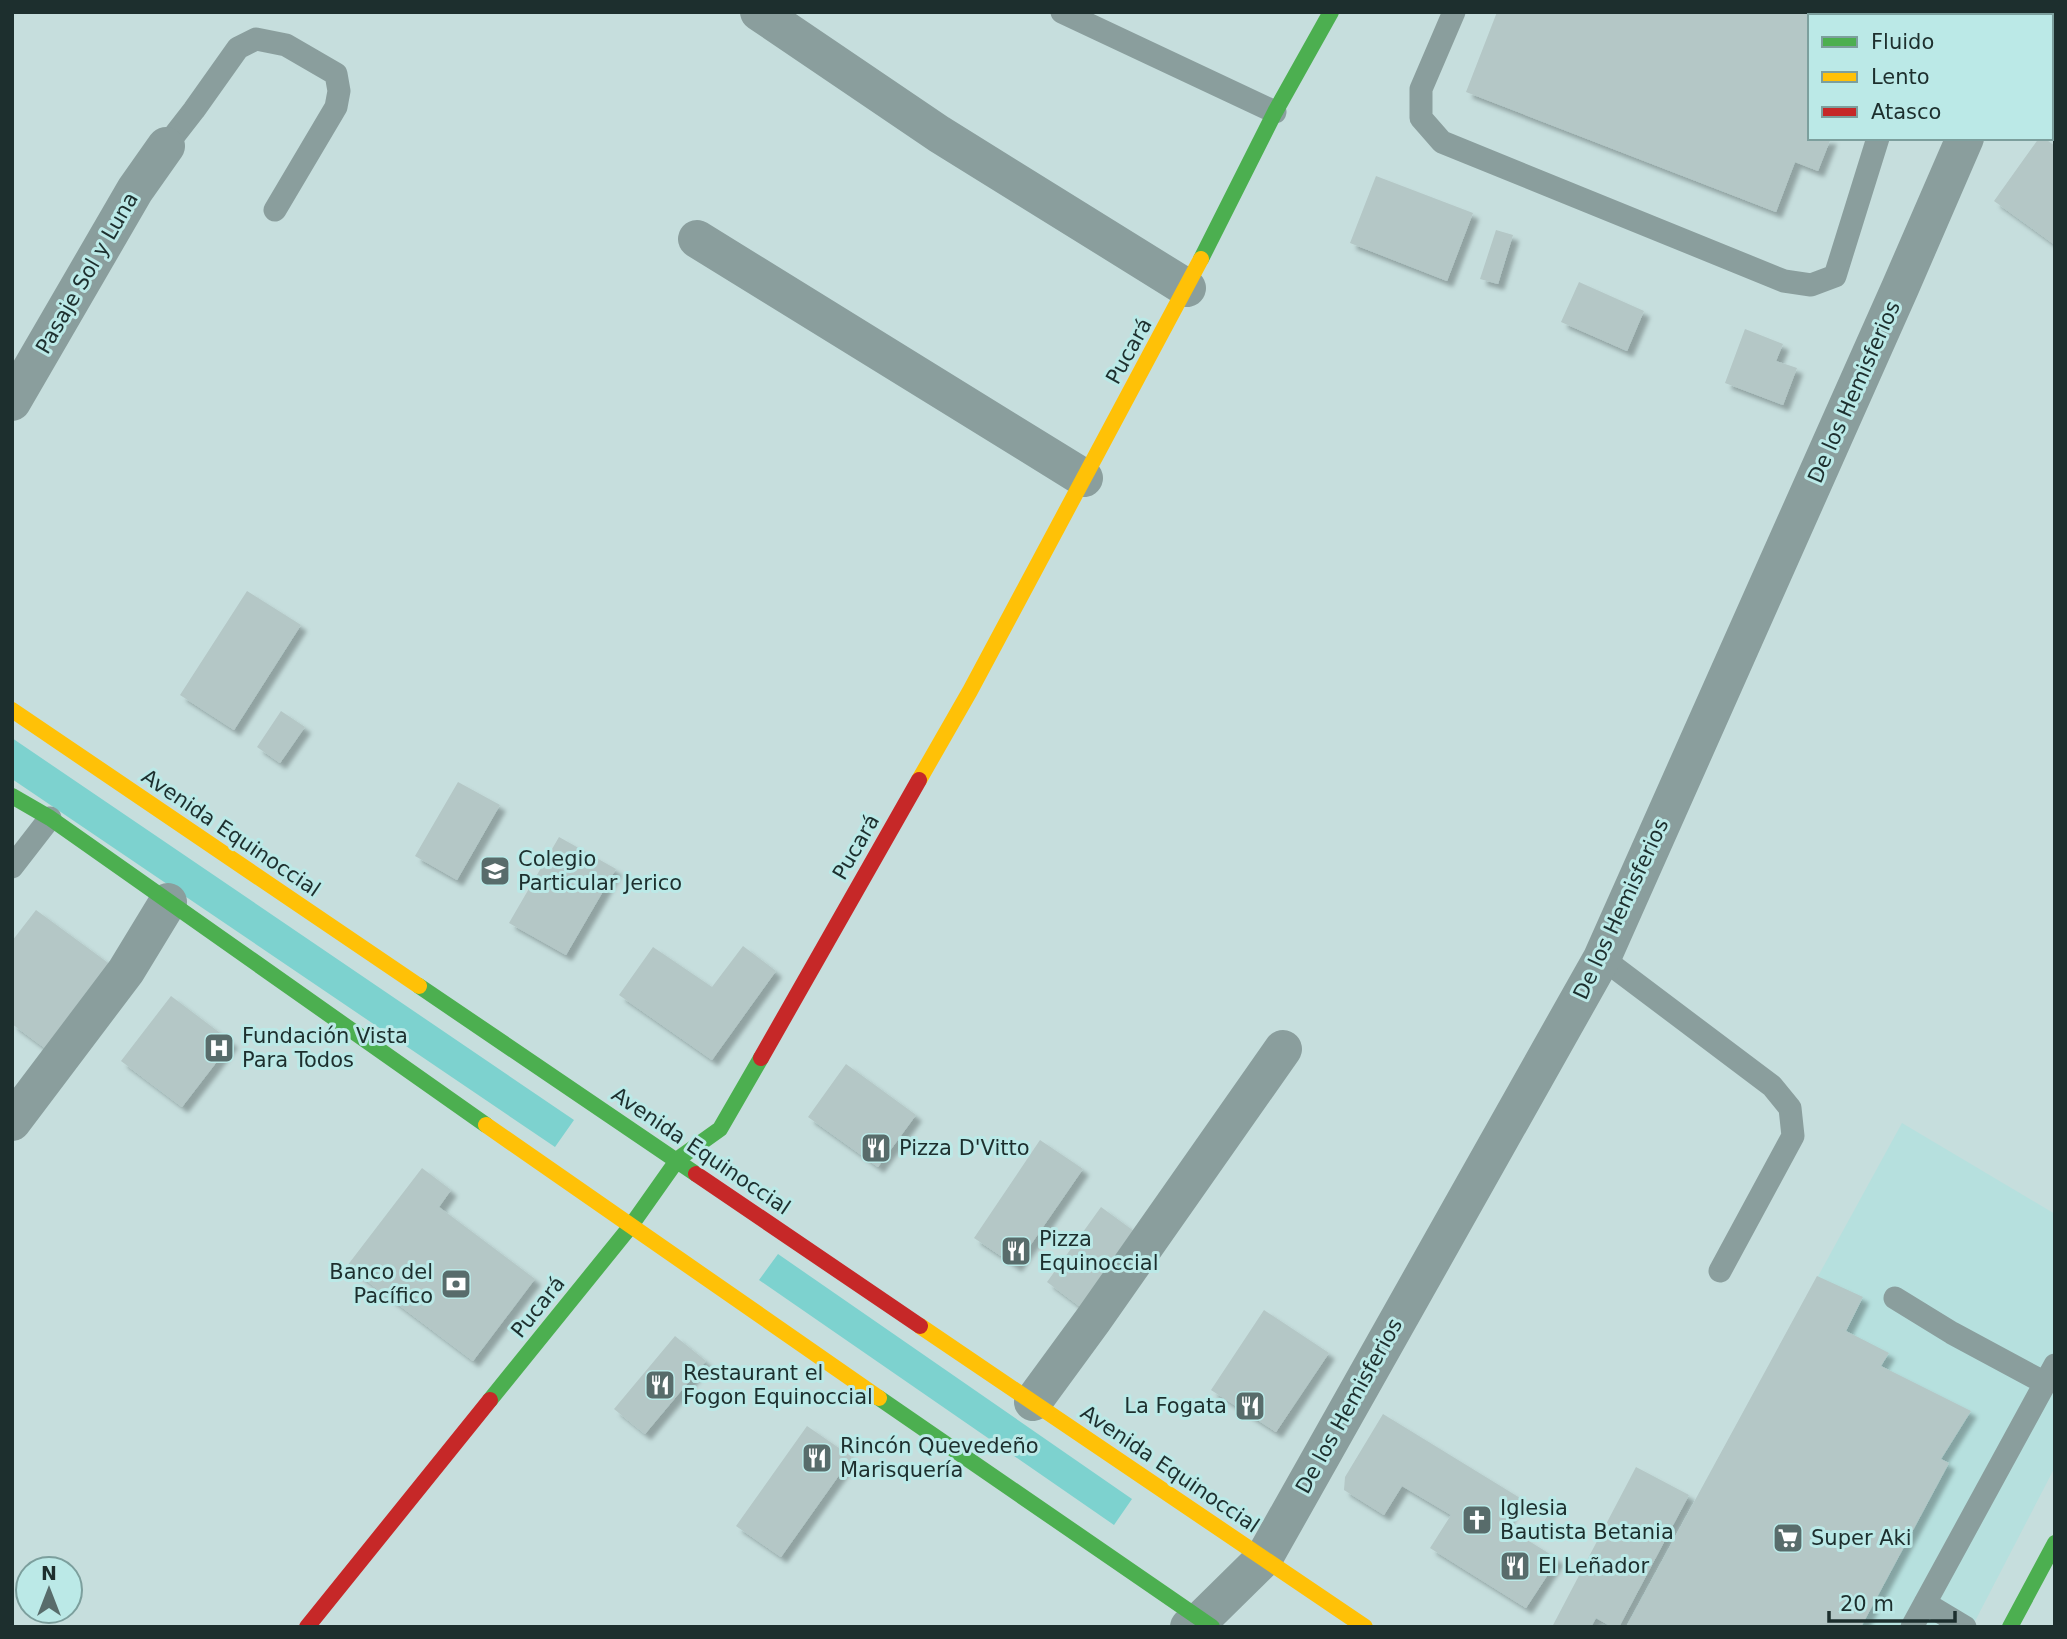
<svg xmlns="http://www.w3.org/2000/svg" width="2067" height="1639" font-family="'DejaVu Sans',sans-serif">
  <defs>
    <filter id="shadow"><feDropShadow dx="6" dy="6" stdDeviation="2" flood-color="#0004"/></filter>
  </defs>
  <rect width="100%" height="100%" fill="#c6dedd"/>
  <!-- built -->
  <path fill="#b6e0de" d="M1902 1123 2055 1214V1467L1972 1627H1626Z"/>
  <!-- green -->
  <path fill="#7dd2cf" d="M12 738 574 1120 555 1147 12 779Z
    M778 1254 1132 1499 1114 1525 759 1280Z"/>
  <!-- building -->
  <path fill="#b4c7c6" filter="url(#shadow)" d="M1497 12H1857L1856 16H1810V138H1831L1818 171 1795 162 1776 212 1466 92Z
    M2039 138H2044L2055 146V245L1994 201Z
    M1376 176 1473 213 1447 281 1350 243Z
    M1496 230 1513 235 1498 284 1480 279Z
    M1579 282 1644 311 1627 351 1561 322Z
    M1745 329 1783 344 1776 361 1797 368 1783 405 1725 383Z
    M247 591 301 625 234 730 180 695Z
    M281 711 305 727 280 763 257 747Z
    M458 782 500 805 457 880 415 856Z
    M559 837 616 869 566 955 509 923Z
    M36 910 111 965 46 1049 12 1024V941Z
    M743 946 776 971 712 1060 619 995 653 947 712 987Z
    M171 996 232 1042 182 1107 121 1061Z
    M846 1064 916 1115 878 1167 808 1117Z
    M1040 1140 1083 1169 1016 1266 974 1238Z
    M422 1168 451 1190 439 1207 535 1279 473 1361 347 1266Z
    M1101 1207 1142 1237 1087 1312 1047 1282Z
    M1817 1276 1863 1297 1846 1331 1889 1353 1881 1366 1971 1411 1941 1459 1949 1463 1861 1627H1626Z
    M1264 1310 1329 1353 1276 1432 1211 1390Z
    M675 1336 706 1361 645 1434 614 1409Z
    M1383 1414 1520 1498 1503 1525 1558 1559 1526 1608 1430 1548 1451 1515 1402 1486 1384 1515 1344 1490 1345 1477Z
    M807 1426 852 1457 781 1557 736 1526Z
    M1636 1467 1689 1495 1619 1627H1612L1596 1618 1591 1627H1552Z"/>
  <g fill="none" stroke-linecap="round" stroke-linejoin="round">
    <!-- lane -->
    <path stroke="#8a9e9d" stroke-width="23" d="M1062 12 1275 112
      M1454 12 1421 89V118L1442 142 1784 281 1811 285 1835 276 1878 138
      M1916 16 1917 12
      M166 146 194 110 238 48 256 39 286 45 336 74 339 91 336 107 275 210
      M12 867 50 818
      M1602 958 1772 1086 1790 1108 1793 1136 1720 1271
      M1895 1298 1952 1333 2045 1383
      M1925 1603 1965 1627
      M1912 1627 2055 1365"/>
    <!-- street -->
    <path stroke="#8a9e9d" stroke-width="38" d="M759 12 939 134 1187 288
      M2017 16 2019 12
      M697 239 1084 478
      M12 402 135 190 166 146
      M12 1122 126 971 168 902
      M1033 1402 1093 1320 1283 1049
      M1189 1627 1201 1620 1264 1558 1602 958 1900 288 1965 138"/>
    <!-- fast -->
    <path stroke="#4caf50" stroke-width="16" d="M1201 259 1275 112 1331 12
      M12 796 50 818 486 1125
      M419 986 696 1174
      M879 1398 1212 1627
      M490 1400 630 1227 678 1159 720 1129 761 1058
      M2010 1627 2055 1543"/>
    <!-- slow -->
    <path stroke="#ffc107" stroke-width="16" d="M12 710 419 986
      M919 780 970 691 1201 259
      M486 1125 879 1398
      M920 1326 1365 1627"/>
    <!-- jam -->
    <path stroke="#c62828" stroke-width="16" d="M761 1058 919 780
      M696 1174 920 1326
      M307 1627 490 1400"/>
  </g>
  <!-- icons -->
  <defs>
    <g id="school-square" transform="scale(1.575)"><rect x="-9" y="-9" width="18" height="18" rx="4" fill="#586c6b" stroke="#bbe9e7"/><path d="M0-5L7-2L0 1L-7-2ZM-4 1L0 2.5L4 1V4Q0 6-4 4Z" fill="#fff"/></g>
    <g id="hospital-square" transform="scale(1.575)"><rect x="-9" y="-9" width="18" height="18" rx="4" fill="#586c6b" stroke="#bbe9e7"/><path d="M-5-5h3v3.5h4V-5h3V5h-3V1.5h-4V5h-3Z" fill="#fff"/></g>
    <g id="restaurant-square" transform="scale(1.575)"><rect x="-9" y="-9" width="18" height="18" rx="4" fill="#586c6b" stroke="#bbe9e7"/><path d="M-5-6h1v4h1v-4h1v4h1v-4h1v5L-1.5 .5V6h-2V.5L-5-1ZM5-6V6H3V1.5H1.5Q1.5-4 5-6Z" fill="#fff"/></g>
    <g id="bank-square" transform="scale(1.575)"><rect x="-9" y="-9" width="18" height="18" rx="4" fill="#586c6b" stroke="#bbe9e7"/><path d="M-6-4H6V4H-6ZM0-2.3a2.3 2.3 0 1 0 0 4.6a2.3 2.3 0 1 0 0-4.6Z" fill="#fff"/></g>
    <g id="church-square" transform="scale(1.575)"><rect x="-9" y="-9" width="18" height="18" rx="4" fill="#586c6b" stroke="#bbe9e7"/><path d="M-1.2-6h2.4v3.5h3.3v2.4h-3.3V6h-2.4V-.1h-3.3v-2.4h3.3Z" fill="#fff"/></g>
    <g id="supermarket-square" transform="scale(1.575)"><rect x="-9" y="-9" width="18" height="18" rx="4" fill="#586c6b" stroke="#bbe9e7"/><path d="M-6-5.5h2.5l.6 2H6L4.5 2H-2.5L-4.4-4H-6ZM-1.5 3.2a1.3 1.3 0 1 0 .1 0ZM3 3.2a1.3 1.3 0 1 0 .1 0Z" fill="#fff"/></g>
  </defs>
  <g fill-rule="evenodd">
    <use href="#school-square" x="495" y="871"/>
    <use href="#hospital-square" x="219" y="1048"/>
    <use href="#restaurant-square" x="876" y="1148"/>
    <use href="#restaurant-square" x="1016" y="1251"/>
    <use href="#bank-square" x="456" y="1284"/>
    <use href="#restaurant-square" x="660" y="1385"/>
    <use href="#restaurant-square" x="1250" y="1406"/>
    <use href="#restaurant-square" x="817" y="1458"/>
    <use href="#church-square" x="1477" y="1520"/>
    <use href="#supermarket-square" x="1788" y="1538"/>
    <use href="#restaurant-square" x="1515" y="1566"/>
  </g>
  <g text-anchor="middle" stroke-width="6" stroke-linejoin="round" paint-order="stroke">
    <!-- street labels -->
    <g font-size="21" fill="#1d2f2e" stroke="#bbe9e7">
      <text transform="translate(87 273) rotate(-60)" y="7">Pasaje Sol y Luna</text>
      <text transform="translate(1129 351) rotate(-61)" y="7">Pucará</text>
      <text transform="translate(1854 392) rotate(-66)" y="7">De los Hemisferios</text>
      <text transform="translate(231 833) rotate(34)" y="7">Avenida Equinoccial</text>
      <text transform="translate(856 847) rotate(-60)" y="7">Pucará</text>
      <text transform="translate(1621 909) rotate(-65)" y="7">De los Hemisferios</text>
      <text transform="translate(701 1151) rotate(34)" y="7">Avenida Equinoccial</text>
      <text transform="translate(538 1307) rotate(-51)" y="7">Pucará</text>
      <text transform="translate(1349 1406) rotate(-61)" y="7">De los Hemisferios</text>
      <text transform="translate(1170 1469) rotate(34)" y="7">Avenida Equinoccial</text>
    </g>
    <!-- poi labels -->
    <g font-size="21" fill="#1d2f2e" stroke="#bbe9e7" text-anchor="start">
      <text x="518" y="866">Colegio<tspan x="518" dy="24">Particular Jerico</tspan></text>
      <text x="242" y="1043">Fundación Vista<tspan x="242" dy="24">Para Todos</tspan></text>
      <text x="899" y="1155">Pizza D'Vitto</text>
      <text x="1039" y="1246">Pizza<tspan x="1039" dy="24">Equinoccial</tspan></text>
      <text x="433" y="1279" text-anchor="end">Banco del<tspan x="433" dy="24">Pacífico</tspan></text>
      <text x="683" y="1380">Restaurant el<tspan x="683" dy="24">Fogon Equinoccial</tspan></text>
      <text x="1227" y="1413" text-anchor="end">La Fogata</text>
      <text x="840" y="1453">Rincón Quevedeño<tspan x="840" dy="24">Marisquería</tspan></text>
      <text x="1500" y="1515">Iglesia<tspan x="1500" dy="24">Bautista Betania</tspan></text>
      <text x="1811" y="1545">Super Aki</text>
      <text x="1538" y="1573">El Leñador</text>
    </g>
  </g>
  <!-- border -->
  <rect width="2067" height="1639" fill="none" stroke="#1d2f2e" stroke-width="28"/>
  <!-- legend -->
  <rect x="1808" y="14" width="245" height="126" fill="#bbe9e7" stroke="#7c9f9d" stroke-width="2"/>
  <rect x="1822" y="37" width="35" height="10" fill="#4caf50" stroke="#7c9f9d" stroke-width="2"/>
  <text x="1871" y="49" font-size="21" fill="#1d2f2e">Fluido</text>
  <rect x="1822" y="72" width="35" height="10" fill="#ffc107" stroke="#7c9f9d" stroke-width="2"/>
  <text x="1871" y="84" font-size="21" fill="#1d2f2e">Lento</text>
  <rect x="1822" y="107" width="35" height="10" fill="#c62828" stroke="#7c9f9d" stroke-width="2"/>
  <text x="1871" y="119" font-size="21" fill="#1d2f2e">Atasco</text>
  <!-- north arrow -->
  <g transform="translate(49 1590)"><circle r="33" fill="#bbe9e7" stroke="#7c9f9d" stroke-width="2"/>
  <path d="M0-5L12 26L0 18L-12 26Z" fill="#586c6b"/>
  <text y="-10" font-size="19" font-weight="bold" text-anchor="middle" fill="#1d2f2e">N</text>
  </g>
  <!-- scale -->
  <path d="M1829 1611v10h126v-10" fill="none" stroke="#1d2f2e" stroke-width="3.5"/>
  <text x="1840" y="1611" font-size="21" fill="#1d2f2e" stroke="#bbe9e7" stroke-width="5" paint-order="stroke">20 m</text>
</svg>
